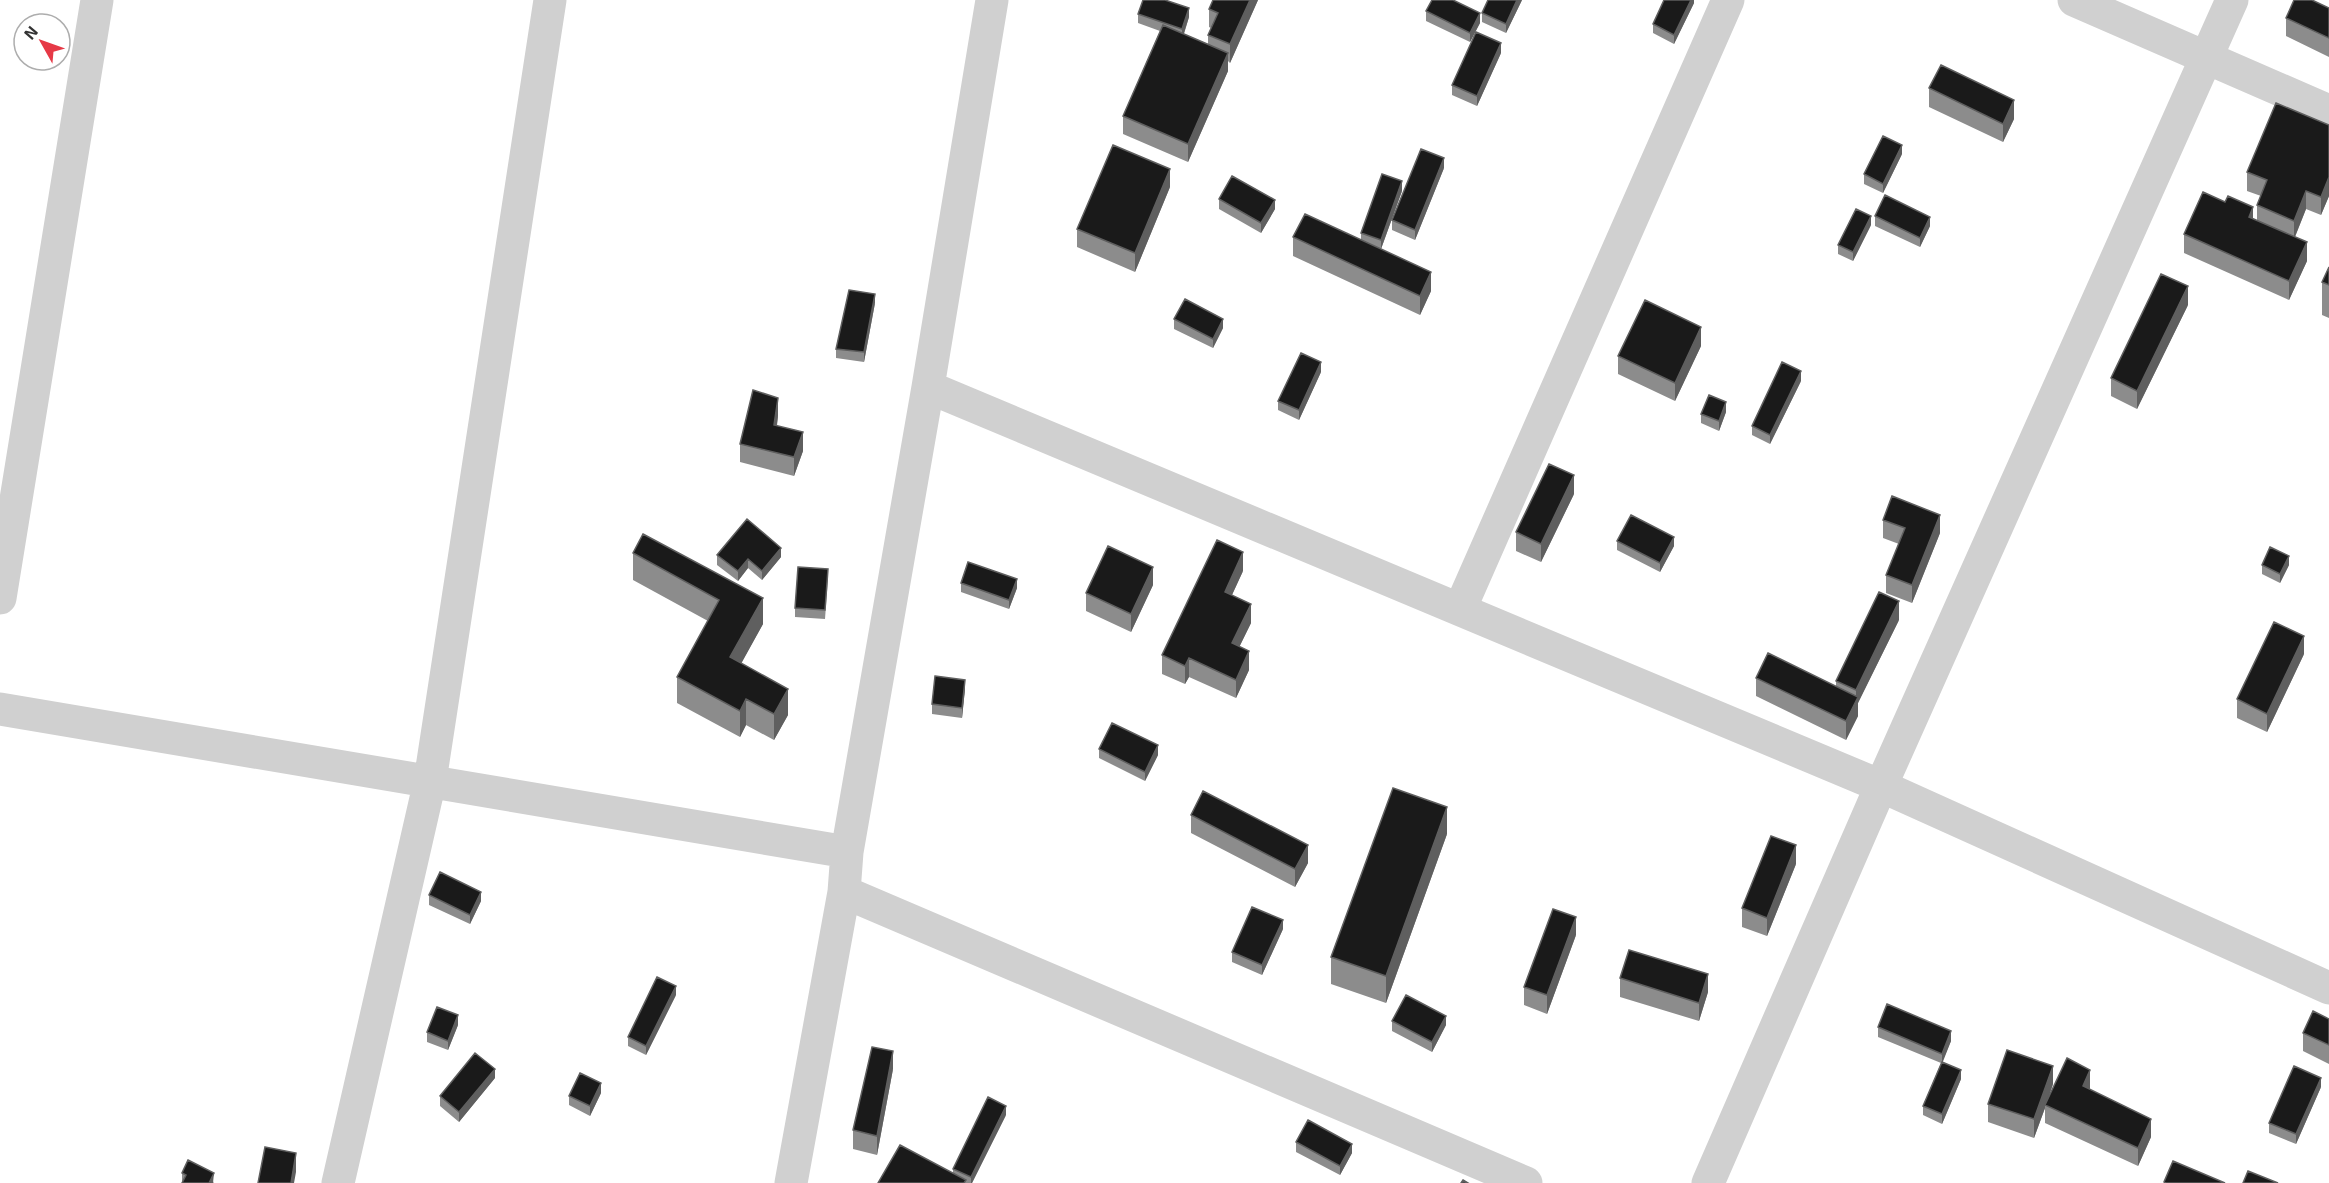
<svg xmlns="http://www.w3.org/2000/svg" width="2329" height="1183" font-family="'Exo 2',sans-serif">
  <rect width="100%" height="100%" fill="#fff"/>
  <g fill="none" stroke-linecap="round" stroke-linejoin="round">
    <!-- minor -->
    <path stroke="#d0d0d0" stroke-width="33" d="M2074 0 2329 111
      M928 387 1881 786 2329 988
      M0 598 97 0
      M1460 609 1728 0
      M0 709 847 852
      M844 892 1526 1183
      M338 1183 430 781 550 0
      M791 1183 844 892 847 852 928 387 992 0
      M1708 1183 1881 786 2232 0"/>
  </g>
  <!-- wall -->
  <path fill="#8c8c8c" d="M1258 0 1230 63 1228 61V71L1188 162 1123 134V116L1160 31 1138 23V14L1189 17 1184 34 1208 44V35L1211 28 1209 27V9Z
    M1522 0 1506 33 1482 22V13Z
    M1694 0V3L1674 44 1653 33V24Z
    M2329 8V57L2286 36V18Z
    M1426 11 1480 23 1470 42 1426 21Z
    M1501 53 1477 106 1452 95V85Z
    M1929 88 2014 119 2003 142 1929 107Z
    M2329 125V196L2321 215 2306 209 2295 237 2307 261 2289 300 2184 253V234L2253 219 2257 221V205L2261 196 2247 191V172Z
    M1902 154 1883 193 1864 184V174Z
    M1444 168 1415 240 1392 230V220Z
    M1170 187 1135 272 1077 247V229Z
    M1402 191 1381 249 1431 291 1420 315 1293 256V237L1361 240V233Z
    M1219 199 1275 209 1261 233 1219 209Z
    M1875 216 1930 226 1920 247 1875 226Z
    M1871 225 1853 261 1838 254V245Z
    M2329 267V318L2322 315V282Z
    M875 303 864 362 836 358V349Z
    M2188 305 2137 409 2111 396V378Z
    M1174 319 1223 328 1213 348 1174 329Z
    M1701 346 1675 401 1618 374V356Z
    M1321 372 1299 420 1278 410V401Z
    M1801 381 1770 444 1752 435V426Z
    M1726 412 1719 431 1701 423V414Z
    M778 416 777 426 803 451 794 476 740 462V444Z
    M1574 494 1541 562 1516 551V532Z
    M1883 520 1940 533 1912 603 1886 593V575L1899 544 1883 538Z
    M1617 541 1674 546 1660 572 1617 550Z
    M633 553 763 624 741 663 788 715 774 740 746 725 740 737 677 703V677L708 621 633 580Z
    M717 555 781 557 762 580 748 568 738 581 717 565Z
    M2262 565H2289L2280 583 2262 574Z
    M1243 571 1232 595 1251 623 1239 647 1249 670 1236 698 1189 677 1185 684 1162 674V655Z
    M828 578 825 619 795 617V608Z
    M961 583 1017 588 1009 609 961 592Z
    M1153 585 1131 632 1086 611V593Z
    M1899 620 1858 703V716L1846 740 1756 696V678L1836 686V681Z
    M2304 654 2267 732 2237 718V699Z
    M965 689 962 718 932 714V704Z
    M1099 749 1158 755 1145 781 1099 758Z
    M1191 815 1308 863 1295 887 1191 833Z
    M1447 834 1386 1003 1331 984V957Z
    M1796 864 1767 936 1742 927V908Z
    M429 895 481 901 470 924 429 905Z
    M1283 929 1262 975 1232 962V952Z
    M1576 935 1547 1014 1524 1005V987Z
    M1620 978 1708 992 1699 1021 1620 997Z
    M676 995 646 1055 628 1046V1037Z
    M2329 1019V1064L2303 1051V1033Z
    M1392 1021 1446 1025 1432 1052 1392 1031Z
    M458 1025 448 1050 427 1042V1032Z
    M1878 1027 1951 1041 1942 1062 1961 1079 1942 1124 1923 1115V1106L1941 1063 1878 1037Z
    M893 1069 877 1155 853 1149V1130Z
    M495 1078 459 1122 440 1106V1096Z
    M2053 1084 2049 1096 2090 1088V1090L2151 1137 2138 1166 2045 1123V1108L2034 1138 1988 1122V1104Z
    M2321 1087 2296 1144 2269 1133V1123Z
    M601 1093 590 1116 569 1105V1096Z
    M1006 1115 972 1183H878L953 1173V1169Z
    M1296 1142 1352 1153 1340 1175 1296 1152Z
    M182 1173 214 1182 213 1183H182Z"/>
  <!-- shaded-wall -->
  <path fill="#5f5f5f" d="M1250 0H1258L1230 63V44Z
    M1517 0H1522L1506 33V24Z
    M1691 0H1694V3L1674 44V35Z
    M1189 8V17L1182 39V29Z
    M1480 13V23L1470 42V33Z
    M1501 43V53L1477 106V96Z
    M1228 53V71L1188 162V144Z
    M2014 100V119L2003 142V124Z
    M1902 145V154L1883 193V184Z
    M1444 158V168L1415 240V230Z
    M1170 169V187L1135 272V253Z
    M2329 177V196L2321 215V197Z
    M1402 181V191L1381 249V240Z
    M2306 191V209L2294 239V221Z
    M1275 200V209L1261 233V223Z
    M2253 207V226L2249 217Z
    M1871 216V225L1853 261V252Z
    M1930 217V226L1920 247V238Z
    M2307 242V261L2289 300V281Z
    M1431 272V291L1420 315V296Z
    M2188 286V305L2137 409V391Z
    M875 294V303L864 362V352Z
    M1223 319V328L1213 348V339Z
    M1701 327V346L1675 401V383Z
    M1321 362V372L1299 420V410Z
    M1801 371V381L1770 444V435Z
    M778 398V416L774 444V425Z
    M1726 402V412L1719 431V421Z
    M803 432V451L794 476V457Z
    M1574 475V494L1541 562V544Z
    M1940 515V533L1912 603V585Z
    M1674 537V546L1660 572V563Z
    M781 548V557L762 580V571Z
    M1243 552V571L1225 610V592Z
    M2289 556V565L2280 583V574Z
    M748 559V568L738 581V571Z
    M1153 567V585L1131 632V614Z
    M1017 579V588L1009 609V600Z
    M763 598V624L730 684V657Z
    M1899 601V620L1858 703V716L1846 740V721L1856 702V690Z
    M1251 604V623L1232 662V643Z
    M2304 636V654L2267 732V714Z
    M1249 651V670L1236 698V680Z
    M1189 658V677L1185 684V666Z
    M965 680V689L962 718V708Z
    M788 689V715L774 740V714Z
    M746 699V725L740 737V711Z
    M1158 745V755L1145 781V772Z
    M1447 807V834L1386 1003V976Z
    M1308 845V863L1295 887V869Z
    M1796 845V864L1767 936V918Z
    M481 892V901L470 924V915Z
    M1576 917V935L1547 1014V995Z
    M1283 920V929L1262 975V965Z
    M1708 974V992L1699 1021V1003Z
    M676 986V995L646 1055V1046Z
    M458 1015V1025L448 1050V1041Z
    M1446 1016V1025L1432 1052V1042Z
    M1951 1031V1041L1942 1064V1054Z
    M893 1051V1069L877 1155V1136Z
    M2053 1066V1084L2046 1105H2045V1108L2034 1138V1119Z
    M495 1069V1078L459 1122V1112Z
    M1961 1070V1079L1942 1124V1114Z
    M2090 1070V1088L2083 1105V1086Z
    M2321 1078V1087L2296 1144V1134Z
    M601 1083V1093L590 1116V1106Z
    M1006 1106V1115L972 1183H971V1177Z
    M2151 1119V1137L2138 1166V1148Z
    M1352 1144V1153L1340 1175V1166Z
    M296 1153V1172L294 1183H291Z
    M214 1173 213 1183H209Z"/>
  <!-- building -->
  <path fill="#1a1a1a" stroke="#5f5f5f" stroke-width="1.5" d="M1143 0H1165L1189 8 1182 29 1138 14Z
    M1213 0H1250L1230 44 1208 35 1218 13 1209 9Z
    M1432 0H1453L1480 13 1470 33 1426 11Z
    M1488 0H1517L1506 24 1482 13Z
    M1664 0H1691L1674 35 1653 24Z
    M2294 0H2312L2329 8V38L2286 18Z
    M1163 25 1228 53 1188 144 1123 116Z
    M1476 32 1501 43 1477 96 1452 85Z
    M1941 65 2014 100 2003 124 1929 88Z
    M2276 103 2329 125V177L2321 197 2306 191 2294 221 2257 205 2267 180 2247 172Z
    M1883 136 1902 145 1883 184 1864 174Z
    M1113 145 1170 169 1135 253 1077 229Z
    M1421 149 1444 158 1415 230 1392 220Z
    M1382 174 1402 181 1381 240 1361 233Z
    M1232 176 1275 200 1261 223 1219 199Z
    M2203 192 2225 202 2228 196 2253 207 2249 217 2307 242 2289 281 2184 234Z
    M1885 195 1930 217 1920 238 1875 216Z
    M1856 209 1871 216 1853 252 1838 245Z
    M1305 214 1431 272 1420 296 1293 237Z
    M2329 267V285L2322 282Z
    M2161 274 2188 286 2137 391 2111 378Z
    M849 290 875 294 864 352 836 349Z
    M1185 299 1223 319 1213 339 1174 319Z
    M1645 300 1701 327 1675 383 1618 356Z
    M1301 353 1321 362 1299 410 1278 401Z
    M1782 362 1801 371 1770 435 1752 426Z
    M753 390 778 398 774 425 803 432 794 457 740 444Z
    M1709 395 1726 402 1719 421 1701 414Z
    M1549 464 1574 475 1541 544 1516 532Z
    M1892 496 1940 515 1912 585 1886 575 1905 528 1883 520Z
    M1631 515 1674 537 1660 563 1617 541Z
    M747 519 781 548 762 571 748 559 738 571 717 555Z
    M643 534 763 598 730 657 788 689 774 714 746 699 740 711 677 677 719 600 633 553Z
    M1217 540 1243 552 1225 592 1251 604 1232 643 1249 651 1236 680 1189 658 1185 666 1162 655Z
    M1108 546 1153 567 1131 614 1086 593Z
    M2270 547 2289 556 2280 574 2262 565Z
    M968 562 1017 579 1009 600 961 583Z
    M798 567 828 569 825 610 795 608Z
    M1879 592 1899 601 1856 690 1836 681Z
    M2274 622 2304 636 2267 714 2237 699Z
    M1768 653 1858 697 1846 721 1756 678Z
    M935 676 965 680 962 708 932 704Z
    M1112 723 1158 745 1145 772 1099 749Z
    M1393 788 1447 807 1386 976 1331 957Z
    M1203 791 1308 845 1295 869 1191 815Z
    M1771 836 1796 845 1767 918 1742 908Z
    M440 872 481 892 470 915 429 895Z
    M1252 907 1283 920 1262 965 1232 952Z
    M1553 909 1576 917 1547 995 1524 987Z
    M1629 950 1708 974 1699 1003 1620 978Z
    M657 977 676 986 646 1046 628 1037Z
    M1406 995 1446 1016 1432 1042 1392 1021Z
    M1887 1004 1951 1031 1942 1054 1878 1027Z
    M437 1007 458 1015 448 1041 427 1032Z
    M2313 1011 2329 1019V1045L2303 1033Z
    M872 1047 893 1051 877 1136 853 1130Z
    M2007 1050 2053 1066 2034 1119 1988 1104Z
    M475 1053 495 1069 459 1112 440 1096Z
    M2067 1058 2090 1070 2083 1086 2151 1119 2138 1148 2045 1105Z
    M1942 1062 1961 1070 1942 1114 1923 1106Z
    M2294 1066 2321 1078 2296 1134 2269 1123Z
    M580 1073 601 1083 590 1106 569 1096Z
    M988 1097 1006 1106 971 1177 953 1169Z
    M1308 1120 1352 1144 1340 1166 1296 1142Z
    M900 1145 966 1180 964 1183H878Z
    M265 1147 296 1153 291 1183H258Z
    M188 1160 214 1173 209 1183H182L186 1175 182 1173Z
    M2173 1161 2225 1183H2166L2164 1182Z
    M2248 1171 2278 1183H2243Z
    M1463 1180 1468 1183H1461Z"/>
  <!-- north arrow -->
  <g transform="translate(42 42) rotate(310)"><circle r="28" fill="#ffffff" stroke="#adadad" stroke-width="1.5"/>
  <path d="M0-4.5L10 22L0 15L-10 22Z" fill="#e63946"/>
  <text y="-9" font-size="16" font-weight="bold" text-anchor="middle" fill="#333333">N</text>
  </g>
</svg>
